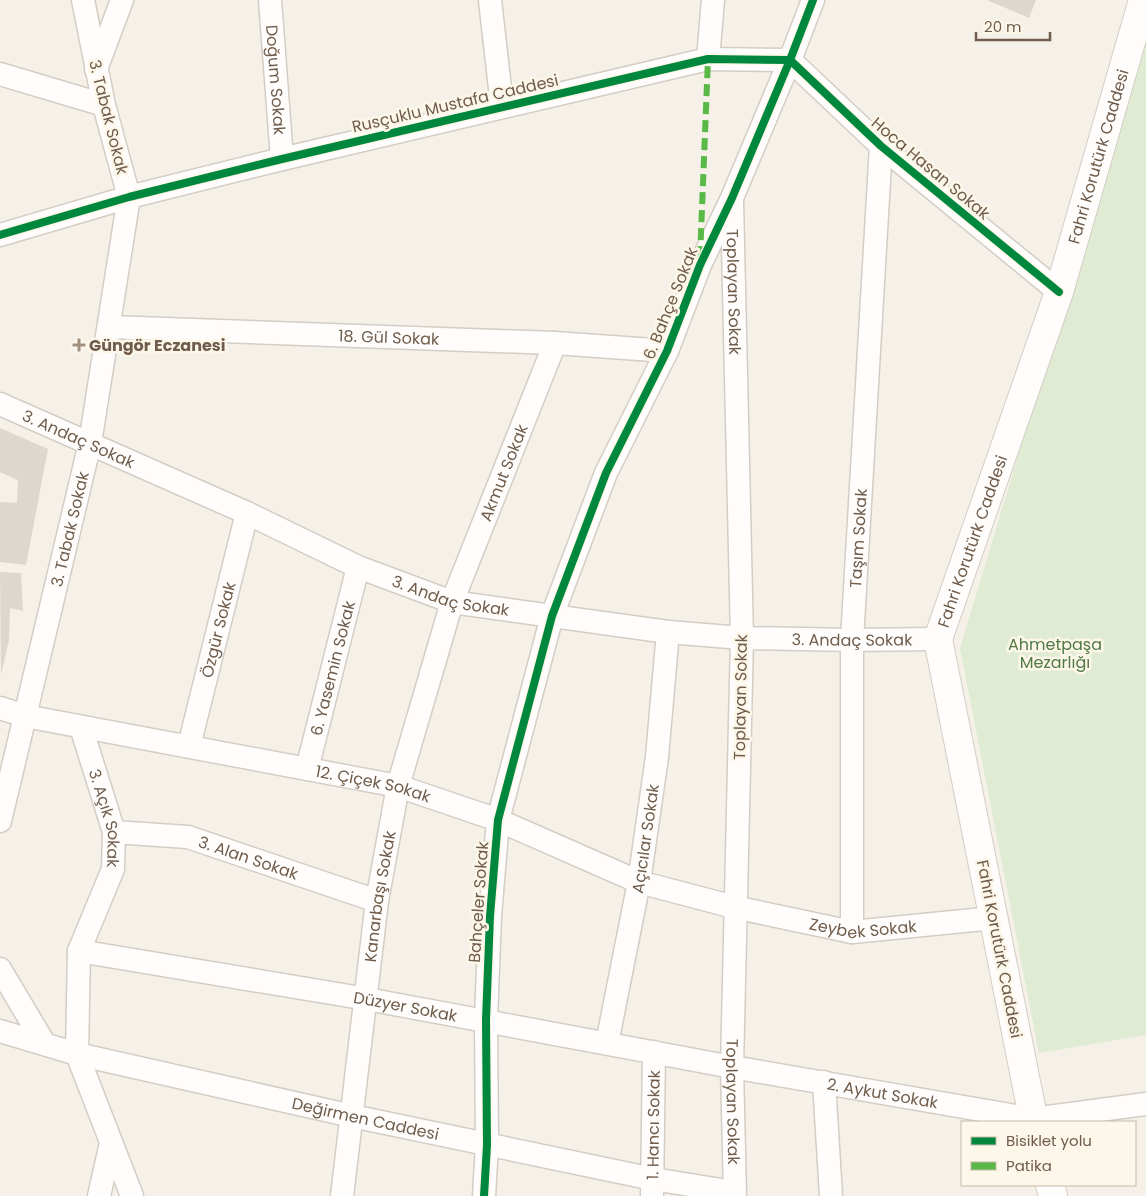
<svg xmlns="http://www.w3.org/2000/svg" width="1146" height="1196" font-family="Poppins,sans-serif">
  <rect width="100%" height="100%" fill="#f5f1e8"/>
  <!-- green -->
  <path fill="#e0ebd4" d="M1146 33V1035L1039 1053 960 648Z"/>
  <!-- building -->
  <path fill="#ded7ce" d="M987 0H1036L1029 18Z
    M0 428 48 449 26 565 0 562V502L17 503 18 480 0 472Z
    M0 572 21 573 23 611 10 608 9 640 1 675Z"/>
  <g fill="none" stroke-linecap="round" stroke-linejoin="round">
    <!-- minor casing -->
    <g stroke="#d4cdc5" stroke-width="25">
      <g id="minor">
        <path id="s1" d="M270 0 282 159"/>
        <path d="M490 0 502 106"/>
        <path d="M708 59 713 0"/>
        <path d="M96 69 122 0"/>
        <path d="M0 74 104 105"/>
        <path id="s2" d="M732 202 742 638 732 1067 735 1196"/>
        <path d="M0 235 129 197 282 159 708 59 790 60 881 146 1059 292"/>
        <path id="s3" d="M109 327 555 343 667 351"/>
        <path id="s4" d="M0 404 247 513 358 567 452 602 668 632 742 638 852 640 938 639"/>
        <path id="s5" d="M0 708 25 716 398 786 498 820 639 882 734 907 852 932 994 918"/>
        <path id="s6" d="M81 727 114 832 113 869 79 951 77 1054 132 1196"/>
        <path id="s7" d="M189 746 247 513"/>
        <path id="s8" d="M307 769 358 567"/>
        <path id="s9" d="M0 821 90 443 129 197 104 105 83 0"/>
        <path id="s10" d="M114 832 188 837 377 901"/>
        <path id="s11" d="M852 932V640L881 146"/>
        <path id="s12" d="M79 951 367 999 732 1067 1033 1119 1146 1104"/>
        <path d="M0 969 44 1043"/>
        <path id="s13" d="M0 1031 77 1054 352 1116 653 1179 734 1192"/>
        <path id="s14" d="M607 1043 639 882 657 757 668 632"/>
        <path d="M824 1082 831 1196"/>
        <path d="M99 1196 111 1143"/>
        <path id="s15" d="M342 1196 377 901 398 786 452 602 555 343"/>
        <path d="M484 1196 487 1145 486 1020 490 916 498 820 552 616 606 473 667 351 700 265 732 198 790 60 813 0"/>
        <path id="s16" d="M652 1196 654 1052"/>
      </g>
    </g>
    <!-- tertiary casing -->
    <g stroke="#d4cdc5" stroke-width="30">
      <g id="tertiary">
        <path id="s17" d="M1034 1122 938 639 1059 292 1143 0"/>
        <path d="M1050 1185 1053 1196"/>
      </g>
    </g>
    <!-- minor -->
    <use href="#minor" stroke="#fefdfc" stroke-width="22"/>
    <!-- tertiary -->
    <use href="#tertiary" stroke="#fefdfc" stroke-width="28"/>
    <!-- quiet -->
    <path stroke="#58b947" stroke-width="6" stroke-dasharray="12 6" stroke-linecap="butt" d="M700 258 708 59"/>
    <!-- cycleway casing -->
    <g stroke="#fdf7e9" stroke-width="11">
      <path id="cycleway" d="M0 235 129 197 282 159 708 59 790 60 881 146 1059 292
        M484 1196 487 1145 486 1020 490 916 498 820 552 616 606 473 667 351 700 265 732 198 790 60 813 0"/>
    </g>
    <!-- cycleway -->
    <use href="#cycleway" stroke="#00873e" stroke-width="8"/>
  </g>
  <!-- markers -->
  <path fill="#9f9082" stroke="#fdf7e9" stroke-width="2" d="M76.5 337.5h5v5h5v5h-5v5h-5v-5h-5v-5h5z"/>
  <g text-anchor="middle" stroke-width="5" stroke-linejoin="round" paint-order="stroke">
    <!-- street labels -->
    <g font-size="16" fill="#705c4b" stroke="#fdf7e9">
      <text dy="6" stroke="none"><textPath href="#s1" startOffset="80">Doğum Sokak</textPath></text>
      <text transform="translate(455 103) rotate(-13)" y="6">Rusçuklu Mustafa Caddesi</text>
      <text transform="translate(109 117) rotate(76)" y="6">3. Tabak Sokak</text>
      <text dy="6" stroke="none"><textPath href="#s17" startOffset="1001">Fahri Korutürk Caddesi</textPath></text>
      <text transform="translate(931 168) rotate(40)" y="6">Hoca Hasan Sokak</text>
      <text dy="6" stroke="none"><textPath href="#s2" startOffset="90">Toplayan Sokak</textPath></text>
      <text transform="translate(670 303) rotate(-68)" y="6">6. Bahçe Sokak</text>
      <text dy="6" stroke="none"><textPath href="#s3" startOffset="280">18. Gül Sokak</textPath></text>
      <text dy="6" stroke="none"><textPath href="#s4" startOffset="86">3. Andaç Sokak</textPath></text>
      <text dy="6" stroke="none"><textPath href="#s15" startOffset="745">Akmut Sokak</textPath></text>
      <text dy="6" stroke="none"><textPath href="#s9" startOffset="300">3. Tabak Sokak</textPath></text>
      <text dy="6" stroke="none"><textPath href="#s11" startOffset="394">Taşım Sokak</textPath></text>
      <text dy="6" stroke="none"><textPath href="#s17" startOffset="596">Fahri Korutürk Caddesi</textPath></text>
      <text dy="6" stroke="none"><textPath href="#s4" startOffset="491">3. Andaç Sokak</textPath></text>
      <text dy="6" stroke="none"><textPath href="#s7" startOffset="120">Özgür Sokak</textPath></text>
      <text dy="6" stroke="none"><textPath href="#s4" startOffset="896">3. Andaç Sokak</textPath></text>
      <text dy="6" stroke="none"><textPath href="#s8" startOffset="104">6. Yasemin Sokak</textPath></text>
      <text transform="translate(740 697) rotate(-89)" y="6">Toplayan Sokak</text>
      <text dy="6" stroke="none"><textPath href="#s5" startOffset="381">12. Çiçek Sokak</textPath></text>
      <text dy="6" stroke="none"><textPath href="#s6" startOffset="95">3. Açık Sokak</textPath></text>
      <text dy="6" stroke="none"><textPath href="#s14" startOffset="208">Açıcılar Sokak</textPath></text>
      <text dy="6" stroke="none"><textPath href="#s10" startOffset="138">3. Alan Sokak</textPath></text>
      <text dy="6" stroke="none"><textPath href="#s15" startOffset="302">Kanarbaşı Sokak</textPath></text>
      <text transform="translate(478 902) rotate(-86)" y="6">Bahçeler Sokak</text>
      <text dy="6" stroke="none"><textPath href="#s5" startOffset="895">Zeybek Sokak</textPath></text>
      <text transform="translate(1000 949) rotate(79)" y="6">Fahri Korutürk Caddesi</text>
      <text dy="6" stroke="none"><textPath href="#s12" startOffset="331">Düzyer Sokak</textPath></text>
      <text dy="6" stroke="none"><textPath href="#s12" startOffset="816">2. Aykut Sokak</textPath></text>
      <text dy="6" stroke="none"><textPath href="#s2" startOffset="900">Toplayan Sokak</textPath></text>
      <text dy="6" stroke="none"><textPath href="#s13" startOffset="376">Değirmen Caddesi</textPath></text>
      <text dy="6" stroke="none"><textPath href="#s16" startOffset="71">1. Hancı Sokak</textPath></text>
    </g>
    <!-- poi labels -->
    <g font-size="16" font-weight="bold" fill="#705c4b" stroke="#fdf7e9" text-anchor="start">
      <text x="89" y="351">Güngör Eczanesi</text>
    </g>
    <!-- park labels -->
    <g font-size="16" fill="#527a47" stroke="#fdf7e9">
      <text x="1055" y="650">Ahmetpaşa<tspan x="1055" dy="18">Mezarlığı</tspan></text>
    </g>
  </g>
  <!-- legend -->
  <rect x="961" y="1121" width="175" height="65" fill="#fdf7e9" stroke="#c5b9aa"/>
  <rect x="971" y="1137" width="25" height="8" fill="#00873e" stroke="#c5b9aa"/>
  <text x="1006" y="1146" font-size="15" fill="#705c4b">Bisiklet yolu</text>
  <rect x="971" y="1162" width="25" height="8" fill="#58b947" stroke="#c5b9aa"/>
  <text x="1006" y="1171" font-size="15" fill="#705c4b">Patika</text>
  <!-- scale -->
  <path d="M976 32v8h74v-8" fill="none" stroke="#705c4b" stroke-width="2.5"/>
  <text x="984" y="32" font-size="15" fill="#705c4b" stroke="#fdf7e9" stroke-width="4" paint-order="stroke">20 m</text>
</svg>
